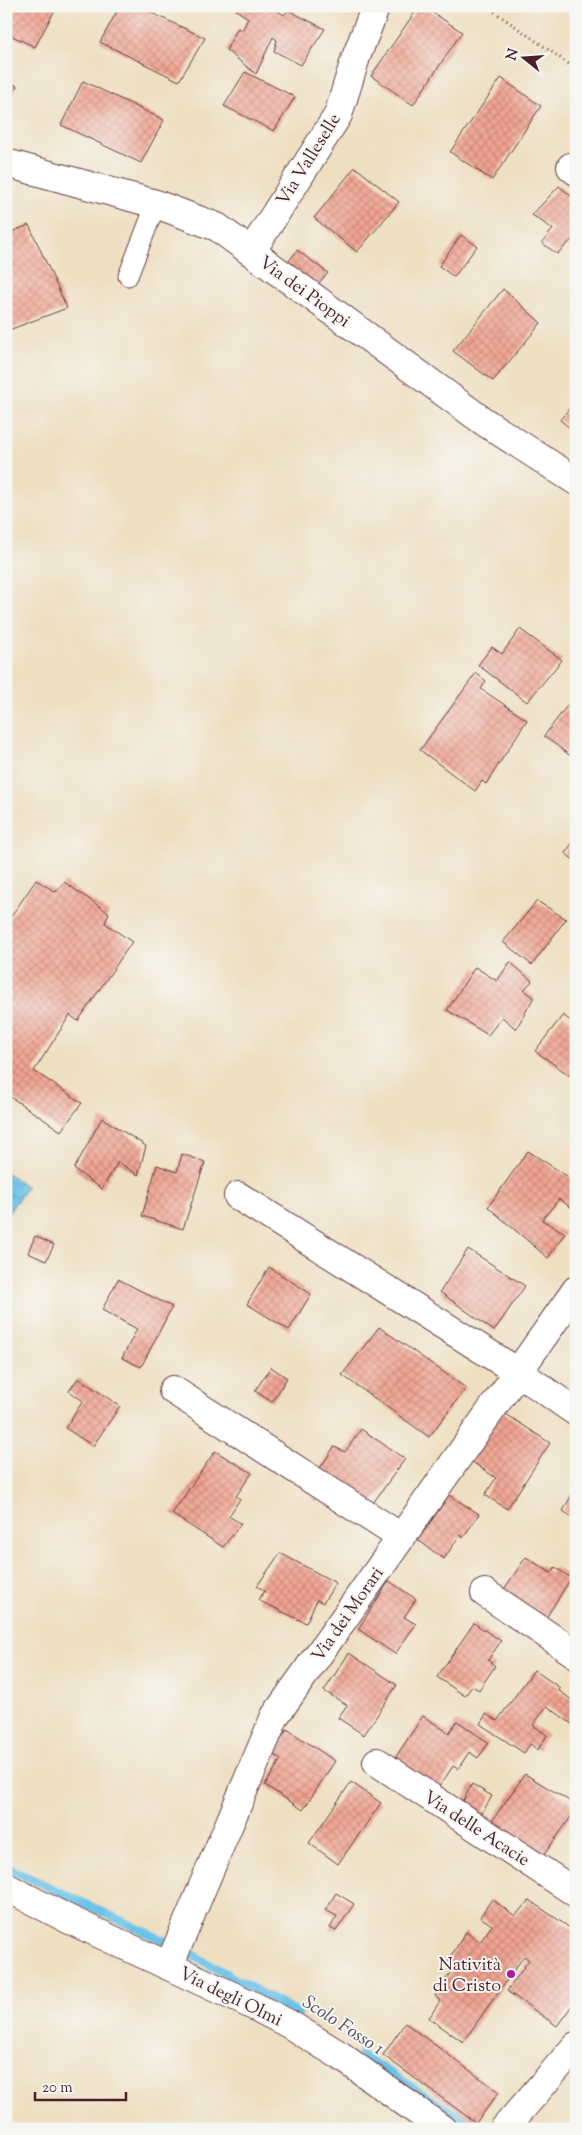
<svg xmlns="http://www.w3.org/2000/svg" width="582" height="2135" font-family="'Sorts Mill Goudy',serif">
  <defs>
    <pattern id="water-waves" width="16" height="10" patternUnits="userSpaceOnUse" patternTransform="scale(1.25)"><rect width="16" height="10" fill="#6ac2e8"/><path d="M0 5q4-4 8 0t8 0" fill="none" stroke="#5da6c7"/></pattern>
    <pattern id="building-cross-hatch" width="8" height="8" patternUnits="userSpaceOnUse" patternTransform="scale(1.25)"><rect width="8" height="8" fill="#f1a492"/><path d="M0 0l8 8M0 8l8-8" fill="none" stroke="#c58577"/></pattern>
  </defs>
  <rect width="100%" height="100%" fill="#f6f6f2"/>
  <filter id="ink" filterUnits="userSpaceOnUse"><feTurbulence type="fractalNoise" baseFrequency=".02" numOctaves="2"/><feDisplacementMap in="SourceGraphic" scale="10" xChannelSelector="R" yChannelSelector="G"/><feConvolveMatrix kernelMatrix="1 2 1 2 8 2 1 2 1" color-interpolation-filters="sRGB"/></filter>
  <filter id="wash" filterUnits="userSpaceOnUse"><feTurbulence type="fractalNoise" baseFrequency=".0096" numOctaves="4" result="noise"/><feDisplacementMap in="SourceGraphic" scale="20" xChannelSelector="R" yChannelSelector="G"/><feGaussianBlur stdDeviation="1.12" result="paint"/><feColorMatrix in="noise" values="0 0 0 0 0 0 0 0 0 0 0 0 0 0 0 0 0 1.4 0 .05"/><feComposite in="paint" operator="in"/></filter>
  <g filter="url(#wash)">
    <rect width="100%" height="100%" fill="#eedfc1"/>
    <!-- water -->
    <path fill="url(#water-waves)" stroke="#5a708a" d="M6 1172 27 1187 6 1216Z"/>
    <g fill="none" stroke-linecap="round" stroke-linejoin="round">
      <!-- stream -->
      <path stroke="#6ac2e8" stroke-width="9" d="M6 1867 169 1943
        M189 1953 298 2014
        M361 2055 478 2129"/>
    </g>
    <g id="blocks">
      <!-- building -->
      <path fill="url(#building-cross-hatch)" d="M6 6H57L35 47 6 33Z
        M120 6H137L205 38 179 81 100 42Z
        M239 6H271L284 15 288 10 325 29 301 65 274 51 277 40 273 37 256 74 226 50 238 28 242 31 248 18 236 10Z
        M419 6H423L462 32 413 105 371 76Z
        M245 72 295 97 274 131 224 106Z
        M501 78 541 106 492 180 450 152Z
        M6 80 17 86 6 110Z
        M83 81 164 120 141 163 61 125Z
        M355 167 399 202 357 252 314 218Z
        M559 186 576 200V236L557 254 542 243 553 229 532 215Z
        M29 225 67 308 6 331V234Z
        M461 235 477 246 454 277 439 266Z
        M297 250 328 273 318 284 326 289 319 299 282 271Z
        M503 289 541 323 493 381 453 351Z
        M576 400V433L560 420Z
        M520 629 562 660 527 702 478 665 492 647 502 654Z
        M476 673 486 681 481 689 527 720 486 784 482 781 475 791 420 750Z
        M576 694V760L544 736Z
        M574 841 576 842V862L565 853Z
        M36 880 56 892 64 882 109 913 105 923 132 942 78 1021 70 1015 34 1071 82 1103 61 1131 6 1094V924Z
        M537 901 566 919 532 965 503 942Z
        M510 962 532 981 524 990 534 997 516 1029 502 1017 488 1035 447 1010 475 967 497 981Z
        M563 1015 576 1025V1080L535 1051Z
        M102 1118 146 1146 138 1175 118 1162 102 1189 74 1169Z
        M528 1151 576 1182V1211L559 1199 542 1220 565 1233 548 1258 488 1207Z
        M182 1154 205 1162 183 1229 142 1216 157 1165 177 1172Z
        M35 1236 54 1245 46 1261 28 1253Z
        M468 1249 525 1286 494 1331 440 1292Z
        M269 1267 311 1294 289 1330 247 1304Z
        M118 1279 172 1307 141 1367 122 1358 137 1329 102 1310Z
        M379 1327 466 1388 429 1437 342 1375Z
        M271 1367 287 1378 272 1402 255 1391Z
        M78 1378 120 1406 93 1446 65 1428 83 1401 69 1391Z
        M503 1412 550 1443 507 1509 485 1495 496 1478 471 1461Z
        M361 1429 405 1459 373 1503 320 1468 334 1447 345 1452Z
        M215 1451 252 1473 236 1496 240 1499 229 1516 241 1524 223 1547 172 1514Z
        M576 1487V1520L563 1511Z
        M449 1495 479 1514 463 1538 460 1535 444 1559 418 1540Z
        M280 1553 336 1583 323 1603 317 1600 306 1623 258 1600 265 1591 257 1586Z
        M526 1557 551 1573 555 1567 571 1578 546 1618 524 1603 520 1609 500 1595Z
        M389 1581 416 1599 404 1617 416 1624 395 1654 358 1629Z
        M474 1623 501 1641 488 1660 495 1666 479 1690 472 1686 465 1696 437 1677Z
        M349 1653 397 1685 364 1735 338 1718 347 1705 324 1691Z
        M534 1670 560 1688 558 1690 576 1703V1727L547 1706 533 1725 547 1735 538 1750 530 1744 524 1753 480 1724 486 1714 497 1721Z
        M423 1716 449 1733 457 1721 489 1743 478 1758 469 1752 458 1769 453 1766 435 1793 391 1764Z
        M287 1729 335 1761 303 1810 265 1785 281 1759 271 1753Z
        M525 1774 576 1805V1810L543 1856 490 1824Z
        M351 1782 381 1803 338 1864 309 1843Z
        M472 1784 492 1796 481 1815 461 1804Z
        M336 1893 354 1904 336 1931 330 1928 337 1916 325 1910Z
        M492 1899 515 1916 529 1900 576 1932V2000L557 2026 507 1991 529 1960 524 1956 463 2042 429 2018 440 2001 435 1996 452 1970 446 1964 466 1932 480 1942 492 1925 480 1917Z
        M405 2023 499 2092 476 2123 383 2055Z"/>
    </g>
  </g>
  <g filter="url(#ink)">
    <use href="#blocks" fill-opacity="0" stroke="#633c42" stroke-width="1"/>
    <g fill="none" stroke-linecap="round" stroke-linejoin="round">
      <!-- lane casing -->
      <g stroke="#633c42" stroke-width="21">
        <path id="lane" d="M128 276 156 204"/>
      </g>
      <!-- street casing -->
      <g stroke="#633c42" stroke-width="30">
        <path id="street" d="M6 163 156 204 217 227 483 421 576 481
          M571 167 576 171
          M251 252 338 115 356 57 376 6
          M238 1196 518 1372 576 1412
          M173 1390 401 1537
          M485 1593 576 1654
          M377 1762 576 1893
          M6 1887 68 1919 254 2006 289 2024 341 2056 442 2129
          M169 1966 275 1716 576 1290
          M504 2129 576 2046"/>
      </g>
      <!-- path -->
      <path stroke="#633c42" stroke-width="3" stroke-dasharray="1 4" stroke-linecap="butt" d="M486 6 576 69"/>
      <!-- lane -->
      <use href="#lane" stroke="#fff" stroke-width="19"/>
      <!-- street -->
      <use href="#street" stroke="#fff" stroke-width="28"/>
    </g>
  </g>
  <!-- markers -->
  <circle fill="#b5179e" stroke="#f6f6f2" stroke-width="2" cx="511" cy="1974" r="5"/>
  <g text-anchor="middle" stroke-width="4" stroke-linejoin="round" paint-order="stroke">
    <!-- street labels -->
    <g font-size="18" fill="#4a1f2b" stroke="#f6f6f2">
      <text transform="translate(308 159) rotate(-58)" y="6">Via Valleselle</text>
      <text transform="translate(305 291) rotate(36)" y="6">Via dei Pioppi</text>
      <text transform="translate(347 1614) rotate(-55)" y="6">Via dei Morari</text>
      <text transform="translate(477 1828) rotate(33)" y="6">Via delle Acacie</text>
      <text transform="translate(231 1996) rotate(26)" y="6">Via degli Olmi</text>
    </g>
    <!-- poi labels -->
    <g font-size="18" fill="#4a1f2b" stroke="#f6f6f2" text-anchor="end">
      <text x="501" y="1970">Natività<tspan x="501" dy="21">di Cristo</tspan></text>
    </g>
    <!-- water labels -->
    <g font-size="19" font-style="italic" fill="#545064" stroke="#f6f6f2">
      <text transform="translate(344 2024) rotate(33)" y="7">Scolo Fosso 1</text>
    </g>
  </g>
  <!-- margin -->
  <rect width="582" height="2135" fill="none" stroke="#f6f6f2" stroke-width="25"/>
  <!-- north arrow -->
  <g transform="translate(524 58) rotate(287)" stroke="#f6f6f2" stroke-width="4" paint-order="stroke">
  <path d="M0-4L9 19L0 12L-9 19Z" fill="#4a1f2b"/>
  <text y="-8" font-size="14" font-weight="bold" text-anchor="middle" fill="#4a1f2b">N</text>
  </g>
  <!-- scale -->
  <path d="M35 2092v8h91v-8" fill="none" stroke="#4a1f2b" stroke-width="2.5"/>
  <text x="42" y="2092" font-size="15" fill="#4a1f2b" stroke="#f6f6f2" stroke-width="4" paint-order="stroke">20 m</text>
</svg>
